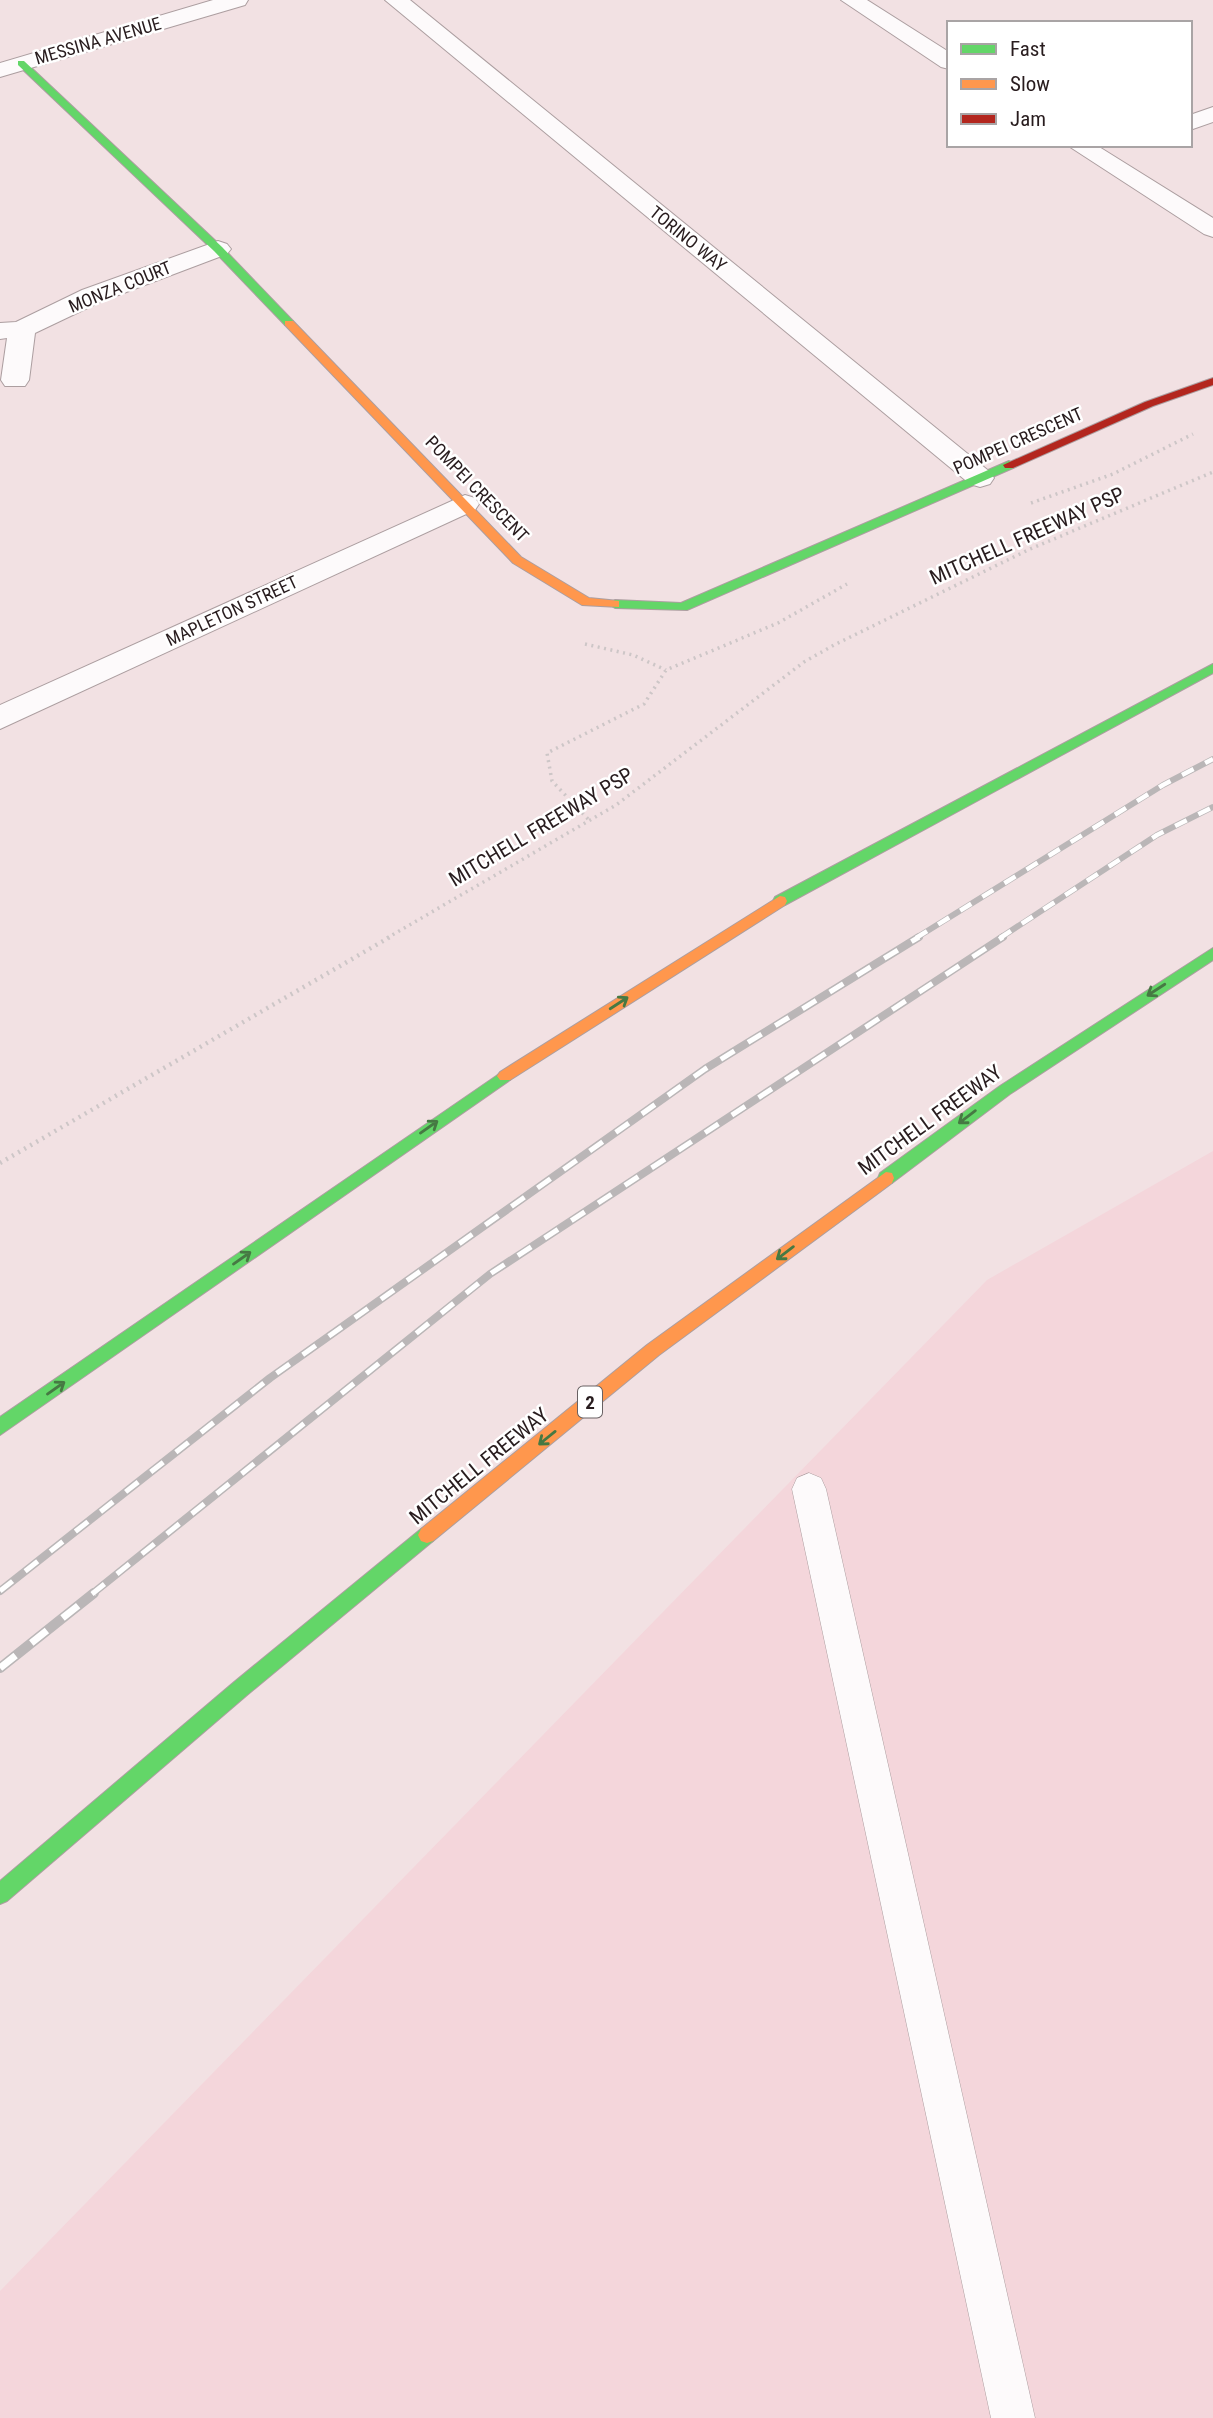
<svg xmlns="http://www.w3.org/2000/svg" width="1213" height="2418" font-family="'Roboto Condensed',sans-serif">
  <rect width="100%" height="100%" fill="#f2e1e3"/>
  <!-- built -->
  <path fill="#f4d6db" d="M1213 1151V2418H0V2291L987 1280Z"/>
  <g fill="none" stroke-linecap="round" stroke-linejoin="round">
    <!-- lane casing -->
    <g stroke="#ac9ea0" stroke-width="1">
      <path id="lane" d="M809 1473 821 1478 826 1489 1035 2418H991L792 1489 797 1478Z"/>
    </g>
    <!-- street casing -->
    <g stroke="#ac9ea0" stroke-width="2">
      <path id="street" d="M213 0H248L245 5 0 77V63Z
        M385 0H410L990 472 994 478 990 484 980 487 970 484Z
        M841 0H867L949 52V69L941 67Z
        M1213 107V122L1190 130V115Z
        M1067 145H1096L1213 218V237L1204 234Z
        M218 241 227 244 231 249 227 254 100 302 35 333 29 380 25 386H5L1 380 7 338 0 339V323L16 322 82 290Z
        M465 495 475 498 479 504 475 510 0 729V705Z"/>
    </g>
    <!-- fast casing -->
    <g stroke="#ac9ea0" stroke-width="2">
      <path id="fast" d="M18 61H24L222 247 293 321V325H285L214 251 18 65Z
        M1009 461 1015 465 1013 468 687 610 615 608 609 604 615 600 681 603Z
        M1213 664V673L785 905 780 906 773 901 775 897Z
        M1213 948V960L1010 1094 892 1183H880L878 1178 880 1173 1000 1086Z
        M505 1070 510 1072 513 1076 510 1080 0 1435V1417Z
        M427 1527 433 1529 436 1535 433 1541 247 1695 7 1901 0 1904V1881L233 1683 421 1529Z"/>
    </g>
    <!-- slow casing -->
    <g stroke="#ac9ea0" stroke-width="2">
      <path id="slow" d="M285 321H293L521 557 589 598 619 601V607L582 605 513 563 285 325Z
        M780 896 785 897 787 901 785 905 510 1080H500L497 1076 500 1072Z
        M886 1172 892 1173 894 1178 892 1183 659 1355 433 1541 427 1543 421 1541 418 1535 421 1529 647 1345Z"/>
    </g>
    <!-- jam casing -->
    <g stroke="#ac9ea0" stroke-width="2">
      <path id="jam" d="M1213 378V385L1153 406 1013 468H1005L1003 465 1145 402Z"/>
    </g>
    <!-- path-far1 -->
    <path stroke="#cdc6c7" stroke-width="3.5" stroke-dasharray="2 4.5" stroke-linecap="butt" d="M1031 503 1113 474 1193 434
      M585 644 633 655 666 670
      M588 819 552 781 547 753 644 704 666 670 778 623 847 584
      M387 938 616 805 804 662 834 645 1030 549 1213 472"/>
    <!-- path -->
    <path stroke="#cdc6c7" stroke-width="4.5" stroke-dasharray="2 5" stroke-linecap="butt" d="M0 1163 390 937"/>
    <!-- lane -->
    <use href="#lane" fill="#fdfafb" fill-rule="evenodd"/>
    <!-- street -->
    <use href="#street" fill="#fdfafb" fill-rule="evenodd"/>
    <!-- fast -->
    <use href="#fast" fill="#63d668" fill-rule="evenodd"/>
    <!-- slow -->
    <use href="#slow" fill="#ff974d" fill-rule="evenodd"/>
    <!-- jam -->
    <use href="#jam" fill="#b3261e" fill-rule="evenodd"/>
    <!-- rail-far2 casing -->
    <g stroke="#bab6b7" stroke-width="6">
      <path id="rail-far2" d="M916 938 1163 785 1213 759
        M1000 938 1157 835 1213 807"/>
    </g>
    <!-- rail-far1 casing -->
    <g stroke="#bab6b7" stroke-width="8">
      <path id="rail-far1" d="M0 1591 270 1378 705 1069 919 937
        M92 1594 490 1274 1003 937"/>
    </g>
    <!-- rail casing -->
    <g stroke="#bab6b7" stroke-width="10">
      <path id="rail" d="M0 1668 94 1593"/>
    </g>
    <!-- rail-far2 -->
    <use href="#rail-far2" stroke="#fff" stroke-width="4.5" stroke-dasharray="13" stroke-linecap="butt"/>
    <!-- rail-far1 -->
    <use href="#rail-far1" stroke="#fff" stroke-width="5" stroke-dasharray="16" stroke-linecap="butt"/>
    <!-- rail -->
    <use href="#rail" stroke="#fff" stroke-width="7" stroke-dasharray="20" stroke-linecap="butt"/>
  </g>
  <!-- one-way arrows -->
  <defs><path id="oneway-shaft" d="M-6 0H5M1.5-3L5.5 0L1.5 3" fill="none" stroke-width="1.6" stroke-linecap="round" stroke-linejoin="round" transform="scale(1.75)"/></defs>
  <g stroke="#467943">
    <use href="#oneway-shaft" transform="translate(1156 990) rotate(147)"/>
    <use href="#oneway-shaft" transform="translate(619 1003) rotate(-33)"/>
    <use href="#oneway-shaft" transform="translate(967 1117) rotate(143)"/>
    <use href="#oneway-shaft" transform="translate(429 1127) rotate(-35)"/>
    <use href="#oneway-shaft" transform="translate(785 1253) rotate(143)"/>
    <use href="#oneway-shaft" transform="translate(242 1258) rotate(-35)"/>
    <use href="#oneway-shaft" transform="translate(56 1388) rotate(-35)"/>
    <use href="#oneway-shaft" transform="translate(547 1438) rotate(141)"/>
  </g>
  <g text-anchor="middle" stroke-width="5" stroke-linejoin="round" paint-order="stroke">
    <!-- far-street labels -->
    <g font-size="18" fill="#281c1e" stroke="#fff">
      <text transform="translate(98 41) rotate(-16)" y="6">MESSINA AVENUE</text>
      <text transform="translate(688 239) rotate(39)" y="6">TORINO WAY</text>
      <text transform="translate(120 287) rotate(-22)" y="6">MONZA COURT</text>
      <text transform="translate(1018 441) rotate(-24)" y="6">POMPEI CRESCENT</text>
      <text transform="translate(477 489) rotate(46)" y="6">POMPEI CRESCENT</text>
      <text transform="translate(232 611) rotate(-25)" y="6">MAPLETON STREET</text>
    </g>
    <!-- shield labels -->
    <rect fill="#fff" stroke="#686062" stroke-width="2" x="578" y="1386.5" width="24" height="31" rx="5"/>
    <g font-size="19" font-weight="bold" fill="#281c1e">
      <text x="590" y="1409">2</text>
    </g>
    <!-- street labels -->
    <g font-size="21" fill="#281c1e" stroke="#fff">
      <text transform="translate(1027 536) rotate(-24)" y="7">MITCHELL FREEWAY PSP</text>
      <text transform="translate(541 827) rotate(-31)" y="7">MITCHELL FREEWAY PSP</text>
      <text transform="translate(930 1120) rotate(-36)" y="7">MITCHELL FREEWAY</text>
      <text transform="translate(479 1466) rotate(-39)" y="7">MITCHELL FREEWAY</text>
    </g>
  </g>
  <!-- legend -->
  <rect x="947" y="21" width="245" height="126" fill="#ffffff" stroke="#a9a4a5" stroke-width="2"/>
  <rect x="961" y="44" width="35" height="10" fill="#63d668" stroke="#a9a4a5" stroke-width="2"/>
  <text x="1010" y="56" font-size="21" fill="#281c1e">Fast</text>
  <rect x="961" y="79" width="35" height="10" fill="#ff974d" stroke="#a9a4a5" stroke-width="2"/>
  <text x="1010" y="91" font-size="21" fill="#281c1e">Slow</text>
  <rect x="961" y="114" width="35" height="10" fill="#b3261e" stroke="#a9a4a5" stroke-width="2"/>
  <text x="1010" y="126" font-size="21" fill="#281c1e">Jam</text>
</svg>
